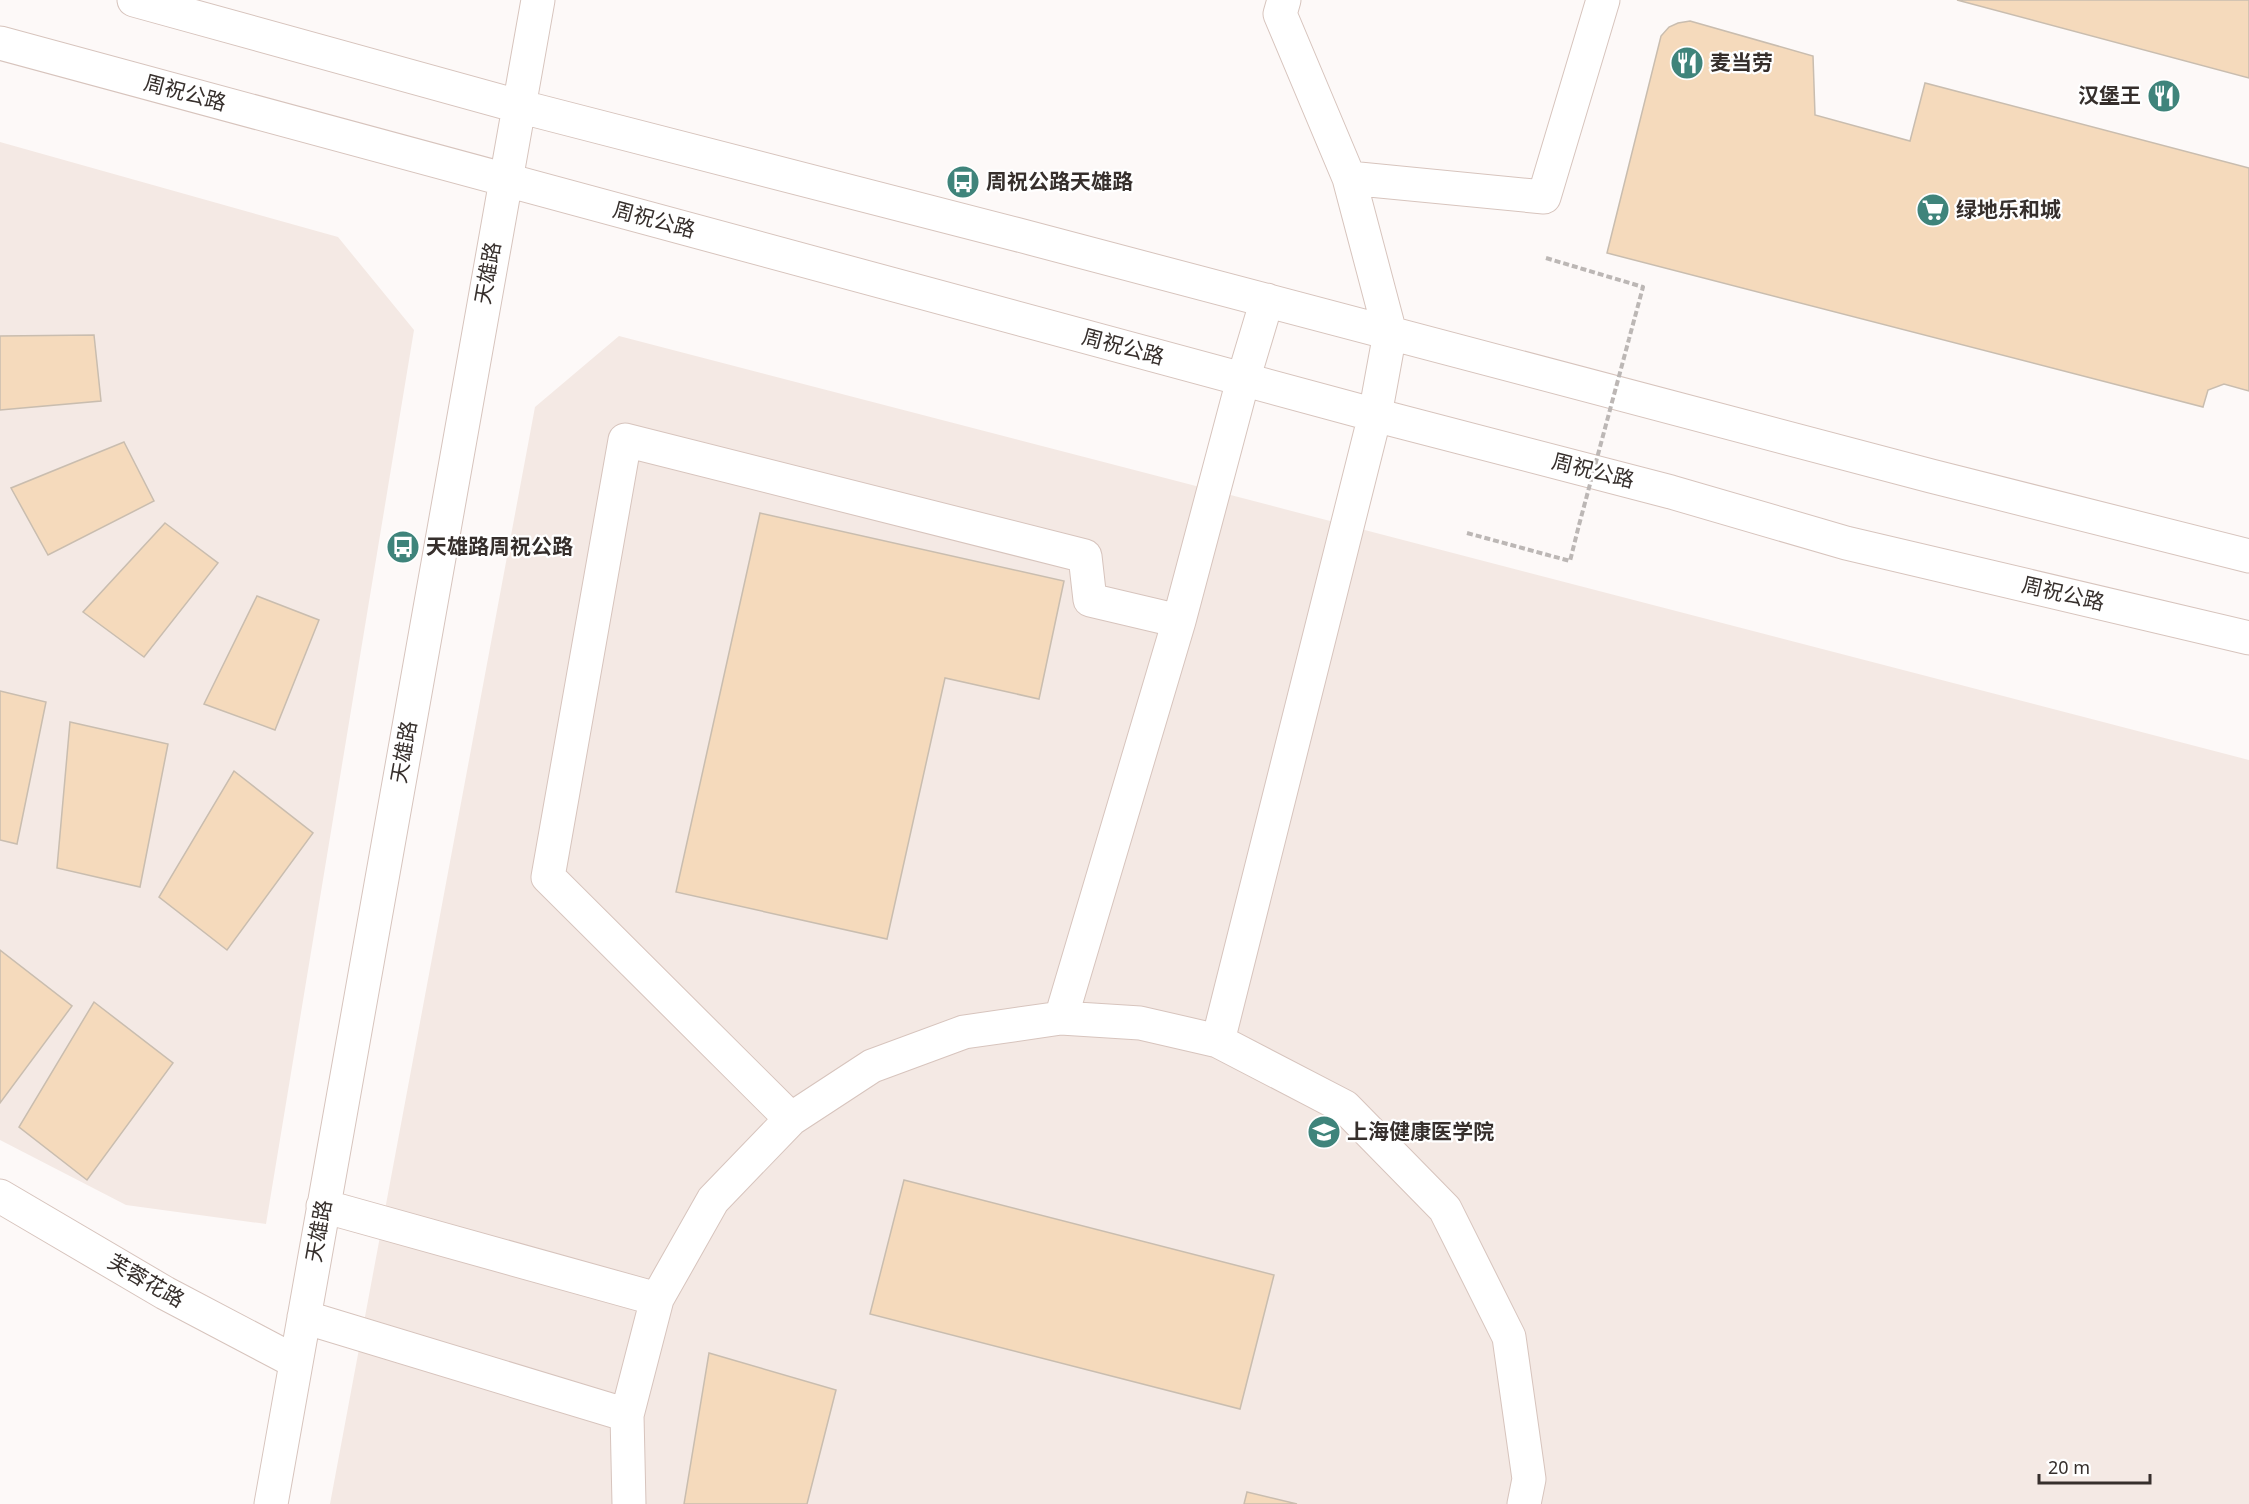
<svg xmlns="http://www.w3.org/2000/svg" width="2249" height="1504" font-family="'Noto Sans','Noto Sans SC',sans-serif">
  <rect width="100%" height="100%" fill="#fdf9f8"/>
  <!-- built -->
  <path fill="#f4e9e4" d="M0 142 338 237 414 330 266 1224 126 1205 0 1140Z
    M619 336 2249 760V1504H330L535 407Z"/>
  <!-- building -->
  <path fill="#f5dabc" stroke="#c9bdaf" stroke-width="1.5" d="M1957 0H2249V78Z
    M1690 21 1813 56 1815 115 1910 141 1925 83 2249 168V391L2224 384 2208 390 2203 407 1607 253 1661 36 1669 27 1678 23Z
    M94 335 101 401 0 410V336Z
    M124 442 154 501 48 555 11 488Z
    M760 513 1064 581 1039 699 945 678 887 939 676 892Z
    M165 523 218 563 144 657 83 612Z
    M257 596 319 620 275 730 204 704Z
    M0 691 46 702 17 844 0 840Z
    M70 722 168 744 140 887 57 868Z
    M234 771 313 833 227 950 159 897Z
    M0 950 72 1006 0 1103Z
    M94 1002 173 1063 87 1180 19 1127Z
    M904 1180 1274 1275 1240 1409 870 1314Z
    M709 1353 836 1390 807 1504H684Z
    M1247 1492 1297 1504H1244Z"/>
  <g fill="none" stroke-linecap="round" stroke-linejoin="round">
    <!-- minor casing -->
    <g stroke="#d7c4bd" stroke-width="35">
      <path id="minor" d="M134 0 518 106 1015 234 1931 476 2249 556
        M0 43 1375 415 1671 492 1846 543 2249 638
        M1349 178 1544 197 1603 0
        M1061 1018 1179 621 1243 380 1267 300
        M1218 1041 1375 415 1390 333 1349 178 1280 14 1284 0
        M791 1119 548 877 625 440 1085 556 1090 600 1179 621
        M0 1196 165 1293 296 1362
        M323 1206 657 1299
        M304 1317 627 1415
        M271 1504 538 0
        M629 1504 627 1415 657 1299 713 1200 791 1119 872 1066 964 1032 1061 1018 1140 1023 1218 1041 1345 1107 1445 1209 1509 1337 1529 1479 1524 1504"/>
    </g>
    <!-- path -->
    <path stroke="#bcb7b5" stroke-width="4" stroke-dasharray="6 3" stroke-linecap="butt" d="M1546 258 1643 287 1629 339
      M1467 533 1570 561 1579 525"/>
    <!-- minor -->
    <use href="#minor" stroke="#fff" stroke-width="33"/>
    <!-- path-bridge -->
    <path stroke="#bcb7b5" stroke-width="4" stroke-dasharray="6 3" stroke-linecap="butt" d="M1579 525 1629 339"/>
  </g>
  <!-- icons -->
  <defs>
    <g id="restaurant-disc" transform="scale(1.725)"><circle r="9.5" fill="#3f847b" stroke="#fff"/><path d="M-5-6h1v4h1v-4h1v4h1v-4h1v5L-1.5 .5V6h-2V.5L-5-1ZM5-6V6H3V1.5H1.5Q1.5-4 5-6Z" fill="#fff"/></g>
    <g id="bus-disc" transform="scale(1.725)"><circle r="9.5" fill="#3f847b" stroke="#fff"/><path d="M-5-6H5V4H4V6H2V4H-2V6H-4V4H-5ZM-3.5-4V0h7V-4ZM-3.5 1.2v1.5H-2V1.2ZM2 1.2v1.5H3.5V1.2Z" fill="#fff"/></g>
    <g id="supermarket-disc" transform="scale(1.725)"><circle r="9.5" fill="#3f847b" stroke="#fff"/><path d="M-6-5.5h2.5l.6 2H6L4.5 2H-2.5L-4.4-4H-6ZM-1.5 3.2a1.3 1.3 0 1 0 .1 0ZM3 3.2a1.3 1.3 0 1 0 .1 0Z" fill="#fff"/></g>
    <g id="school-disc" transform="scale(1.725)"><circle r="9.5" fill="#3f847b" stroke="#fff"/><path d="M0-5L7-2L0 1L-7-2ZM-4 1L0 2.5L4 1V4Q0 6-4 4Z" fill="#fff"/></g>
  </defs>
  <g fill-rule="evenodd">
    <use href="#restaurant-disc" x="1687" y="63"/>
    <use href="#restaurant-disc" x="2164" y="96"/>
    <use href="#bus-disc" x="963" y="182"/>
    <use href="#supermarket-disc" x="1933" y="210"/>
    <use href="#bus-disc" x="403" y="547"/>
    <use href="#school-disc" x="1324" y="1132"/>
  </g>
  <g text-anchor="middle" stroke-width="4.5" stroke-linejoin="round" paint-order="stroke">
    <!-- poi labels -->
    <g font-size="21" font-weight="bold" fill="#362f2c" stroke="#fff" text-anchor="start">
      <text x="1710" y="70">麦当劳</text>
      <text x="2141" y="103" text-anchor="end">汉堡王</text>
      <text x="986" y="189">周祝公路天雄路</text>
      <text x="1956" y="217">绿地乐和城</text>
      <text x="426" y="554">天雄路周祝公路</text>
      <text x="1347" y="1139">上海健康医学院</text>
    </g>
    <!-- street labels -->
    <g font-size="21" fill="#362f2c" stroke="#fff">
      <text transform="translate(185 93) rotate(15)" y="7">周祝公路</text>
      <text transform="translate(654 220) rotate(15)" y="7">周祝公路</text>
      <text transform="translate(488 273) rotate(-80)" y="7">天雄路</text>
      <text transform="translate(1123 347) rotate(15)" y="7">周祝公路</text>
      <text transform="translate(1593 471) rotate(14)" y="7">周祝公路</text>
      <text transform="translate(2063 594) rotate(13)" y="7">周祝公路</text>
      <text transform="translate(404 752) rotate(-80)" y="7">天雄路</text>
      <text transform="translate(319 1231) rotate(-80)" y="7">天雄路</text>
      <text transform="translate(146 1281) rotate(30)" y="7">芙蓉花路</text>
    </g>
  </g>
  <!-- scale -->
  <path d="M2039 1474v9h111v-9" fill="none" stroke="#362f2c" stroke-width="3"/>
  <text x="2048" y="1474" font-size="18" fill="#362f2c" stroke="#ffffff" stroke-width="4.5" paint-order="stroke">20 m</text>
</svg>
